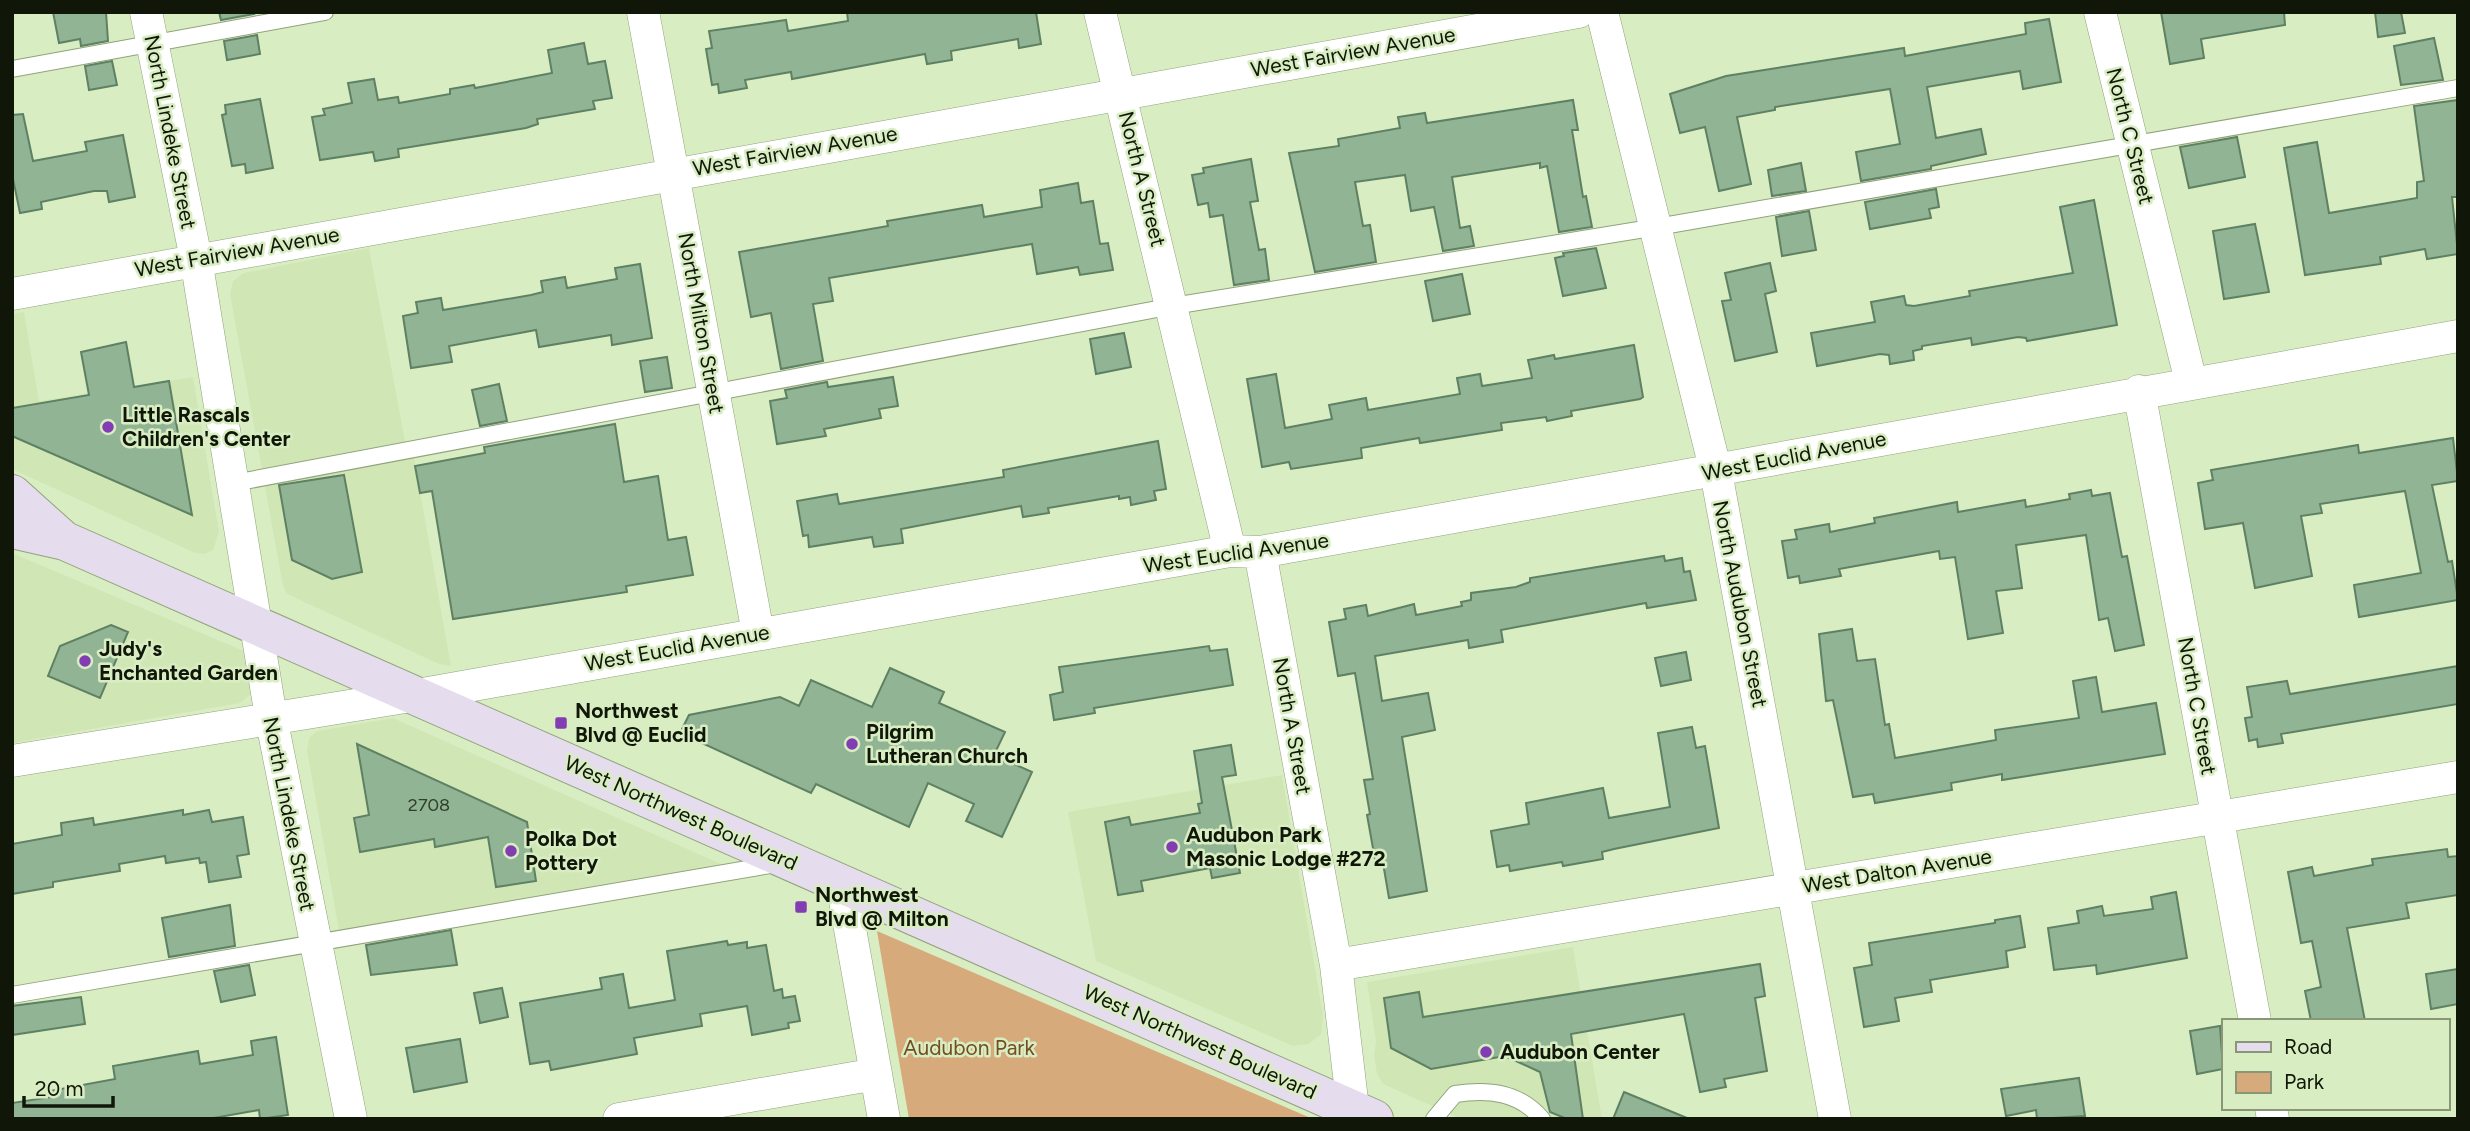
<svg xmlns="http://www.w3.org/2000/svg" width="2470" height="1131" font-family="Figtree,sans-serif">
  <rect width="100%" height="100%" fill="#d9edc3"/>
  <!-- built -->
  <path fill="#d0e7b5" d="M369 248 408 457H414L451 666 439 664 287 594 283 586 230 294 233 281 244 273Z
    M24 312 39 401 193 377 219 532 213 550 205 554 195 553 12 469V314Z
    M12 553 244 651 253 686 251 694 240 703 12 743Z
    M393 718 730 868 340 936 307 751 309 738 317 731Z
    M1282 775 1323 1015 1321 1034 1309 1044 1293 1046 1096 961 1068 812Z
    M1573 947 1602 1119H1461L1383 1084 1377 1074 1374 1056 1376 1042 1367 982Z"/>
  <!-- green -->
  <path fill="#d6aa7b" d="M877 931 1313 1119H909Z"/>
  <!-- building -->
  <path fill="#90b494" stroke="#5f8163" stroke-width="2" d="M53 12H106L108 41 81 46 80 39 59 43Z
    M219 12H253L254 14 221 20Z
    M847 12H1036L1041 44 1019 48 1018 39 951 51 952 60 927 64 925 54 792 79 791 72 745 80 747 88 719 93 718 84 712 85 706 49 712 48 709 31 786 20 788 31 848 21Z
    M2161 12H2284L2285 25 2201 39 2204 58 2170 64Z
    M2375 12H2401L2405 33 2378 37Z
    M2049 19 2061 82 2023 89 2020 71 1927 87 1936 138 1981 129 1986 154 1931 166V169L1861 181 1856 152 1900 144 1890 89 1775 107V110L1737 117 1751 184 1719 191 1705 127 1680 133 1670 94 1726 76 1904 48 1905 56 2026 34 2025 23Z
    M257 35 260 54 227 60 224 41Z
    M2434 38 2443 80 2401 85 2394 46Z
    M584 43 588 64 605 61 612 98 593 101 595 109 537 119 538 124 526 128 398 149 399 157 375 161 373 152 320 160 312 117 325 115 323 109 352 103 348 83 374 79 378 100 398 97 399 103 450 94V89L474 85 475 88 552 73 548 50Z
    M112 61 117 85 89 90 85 66Z
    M260 99 273 168 246 173 245 164 232 166 222 115 226 114 225 105Z
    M1573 100 1578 130H1572L1583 197 1586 196 1592 227 1559 232 1547 166 1540 168V163L1452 177 1460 228 1470 226 1474 246 1443 251 1434 207 1411 211 1405 175 1355 182 1363 226 1370 225 1376 262 1315 272 1289 153 1339 146 1338 139 1400 128 1398 117 1425 113 1427 123Z
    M2458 100V197H2452L2458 254 2427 259 2425 249 2380 257 2381 264 2305 275 2284 148 2317 142 2329 213 2417 198V182L2424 181 2414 106Z
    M23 114 33 161 87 151 85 142 123 135 135 197 109 202 107 191H94L41 202 42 209 20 213 12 174V115Z
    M2237 137 2245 177 2189 188 2180 147Z
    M1251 159 1258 201 1250 202 1259 250 1265 249 1269 280 1234 285 1223 215 1210 217 1208 203 1198 205 1192 175 1204 173 1203 168Z
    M1801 163 1806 191 1772 196 1768 170Z
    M1078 183 1081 203 1093 201 1100 244 1108 243 1113 270 1080 275 1078 267 1037 274 1032 244 829 278 833 301 813 304 823 361 781 369 771 313 751 317 739 252 888 226 887 221 982 205 984 217 1042 207 1040 190Z
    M1936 189 1939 207 1929 209 1931 218 1870 229 1865 202Z
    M2094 200 2117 325 2027 341 2026 338 2018 337 1972 345 1971 338 1922 346V349L1913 351 1914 360 1890 364 1889 355 1880 354 1817 366 1811 333 1875 322 1871 302 1904 296 1906 305 1914 306 1970 296 1969 291 2073 273 2060 207Z
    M1809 211 1816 250 1782 256 1776 217Z
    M2255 224 2269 292 2224 299 2213 231Z
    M1596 248 1606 288 1563 296 1555 258 1564 256 1563 253Z
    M1770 263 1776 291 1765 294 1777 352 1735 361 1722 301 1731 300 1725 273Z
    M640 264 652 338 612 345 611 335 539 347 536 330 449 346 452 362 411 368 403 316 418 313 416 302 441 298 443 310 531 295 543 292 541 281 565 277 567 288 617 279 615 268Z
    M1462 274 1470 314 1433 321 1425 281Z
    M1124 333 1131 367 1096 374 1090 339Z
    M126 342 134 387 169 381 192 515 12 436V408L89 395 81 352Z
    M1634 345 1643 397 1640 399 1571 411 1572 416 1547 421 1546 417 1501 423 1502 430 1420 443 1419 438 1361 448 1362 458 1291 469 1289 462 1262 467 1247 379 1276 374 1285 428 1332 419 1329 405 1366 398 1368 410 1460 394 1457 378 1480 374 1482 386 1532 378 1528 360 1554 355 1555 359Z
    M667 357 672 388 645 392 640 361Z
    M893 377 898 406 879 409 881 418 824 429 826 436 777 444 770 401 787 398 785 390 827 382 828 387Z
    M499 384 507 421 480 426 472 390Z
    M615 424 624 482 658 476 668 540 686 537 693 575 626 586 627 592 453 619 432 491 420 493 415 466 485 453 484 447Z
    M2453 438 2458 481 2432 485 2448 562 2452 561 2458 600 2359 617 2354 585 2421 573 2405 491 2320 504 2322 513 2301 516 2312 576 2255 588 2243 523 2205 529 2198 483 2213 480 2211 470 2358 445 2359 453Z
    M1158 441 1166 489 1154 491 1156 500 1131 505 1130 497 1119 499V496L1048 508 1049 513 1023 517 1021 506 901 529 903 543 874 547 872 537 809 547 808 535 803 536 797 501 837 494 839 504 1004 477 1003 470Z
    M344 475 362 572 332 579 292 560 279 485Z
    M2091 490 2092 496 2110 493 2122 557 2127 556 2144 645 2115 651 2108 618 2099 620 2086 535 2016 545 2022 588 1996 591 2003 633 1968 639 1955 557 1940 559 1939 551 1839 569 1841 576 1800 583 1799 576 1788 578 1782 541 1797 539 1795 530 1829 524 1830 532 1875 523 1874 518 1957 502 1958 512 2025 500 2026 507 2070 499 2069 494Z
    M1664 556 1665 561 1682 558 1684 572 1690 571 1696 600 1647 608 1646 603 1501 630 1503 642 1469 648 1468 640 1375 656 1382 701 1428 693 1435 730 1402 737 1427 891 1389 898 1383 863 1376 865 1367 815 1370 814 1364 780 1373 779 1355 673 1338 676 1329 622 1346 619 1344 609 1366 605 1368 616 1414 604 1416 615 1462 606 1461 602 1471 600V593L1516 587 1530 582V578Z
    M111 625 128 632 100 698 48 676 60 646Z
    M1852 629 1857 661 1875 659 1885 725 1889 724 1895 758 1996 740 1995 730 2079 718 2073 681 2096 677 2102 712 2156 703 2165 754 2002 780V774L1951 783 1952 790 1875 803 1873 794 1853 797 1833 700 1826 701 1819 634Z
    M1209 646 1210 651 1227 649 1233 685 1094 708 1095 713 1054 720 1050 695 1063 692 1059 667Z
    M1686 652 1691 680 1661 686 1655 658Z
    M2458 666V704L2281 734 2283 743 2258 747 2257 739 2249 741 2245 718 2252 717 2247 687 2287 681 2290 694Z
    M890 668 944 692 939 703 1005 732 994 755 1032 772 1002 837 966 821 974 804 928 783 909 827 816 784 811 793 680 733 689 715 780 697 799 706 811 680 872 707Z
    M1692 727 1696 748 1705 746 1719 828 1614 849 1602 852 1603 859 1563 866 1562 862 1510 871 1509 865 1497 867 1491 831 1529 824 1526 803 1603 788 1609 818 1670 807 1658 733Z
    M357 744 527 822 536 881 496 887 488 837 435 847 434 839 360 852 354 818 369 815Z
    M1231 745 1236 775 1222 777 1240 873 1212 878 1210 868 1141 881 1143 891 1118 895 1105 822 1129 817 1131 825 1200 813 1198 804 1202 803 1194 751Z
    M183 810V815L209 810 212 822 243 817 249 854 237 856 241 877 209 882 206 862 200 863 199 858 166 863 165 856 119 864 120 871 53 882V887L12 894V844L62 835 61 823 93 818 94 825Z
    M2447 849 2448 857 2458 856V895L2406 903 2409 918 2347 928 2365 1021H2311L2305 991 2321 987 2312 941 2301 943 2288 872 2312 867 2314 876 2373 865 2372 859Z
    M2176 892 2187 958 2097 974 2096 965 2054 970 2048 928 2079 923 2077 911 2102 906 2104 916 2153 909 2151 897Z
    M230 905 235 946 169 957 162 918Z
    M2020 916 2025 947 2006 951 2008 967 1930 980 1932 992 1895 998 1899 1021 1864 1027 1854 968 1872 965 1869 943 1995 923V920Z
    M451 930 457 965 371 975 366 945Z
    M727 941 728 945 747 942V948L766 945 774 991 782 989 783 998 795 996 800 1021 788 1023 789 1028 752 1035 747 1006 700 1014 702 1026 634 1038 637 1054 551 1070 549 1061 530 1064 520 1003 602 989 600 978 623 974 629 1008 675 1000 667 951Z
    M1760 964 1765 996 1755 998 1767 1071 1724 1079 1726 1087 1700 1092 1684 1014 1571 1034 1583 1119H1567L1550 1112 1540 1072 1505 1056 1431 1069 1391 1048 1384 998 1419 992 1423 1017Z
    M249 965 255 995 221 1002 214 971Z
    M2458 969V1004L2431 1009 2426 974Z
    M502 988 508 1017 480 1023 474 993Z
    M81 997 85 1024 12 1035V1006Z
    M2220 1026 2223 1069 2197 1074 2190 1031Z
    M276 1037 288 1115 260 1119 259 1110 208 1119H12V1103L51 1097 50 1091 115 1079 113 1066 198 1051 200 1064 253 1055 251 1041Z
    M460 1039 467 1082 414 1092 406 1048Z
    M2079 1078 2085 1116 2037 1119 2036 1110 2006 1116 2001 1089Z
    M1624 1092 1687 1118V1119H1613Z"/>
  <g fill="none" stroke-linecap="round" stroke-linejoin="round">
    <!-- lane casing -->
    <g stroke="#90a37b" stroke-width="18">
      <path id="lane" d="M12 69 325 12
        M234 483 1173 306 1657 227 2458 88
        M12 995 776 864
        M1434 1119 1455 1094C1489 1089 1519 1092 1542 1119"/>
    </g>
    <!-- street casing -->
    <g stroke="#90a37b" stroke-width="33">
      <path id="street" d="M146 12 196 259 271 717 351 1119
        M643 12 758 633
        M1100 12 1230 551
        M1602 12 1716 472 1835 1119
        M2100 12 2191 382
        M12 294 1578 12
        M2139 391 2255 1021
        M1260 552 1336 965 1353 1109
        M12 761 417 695 1230 551 1260 552 2458 336
        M842 884 884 1119
        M1336 965 2458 777
        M2271 1108 2273 1119
        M619 1119 876 1074"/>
    </g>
    <!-- secondary casing -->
    <g stroke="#90a37b" stroke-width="40">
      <path id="secondary" d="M12 494 61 538
        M12 529 65 541 1374 1119"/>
    </g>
    <!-- lane -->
    <use href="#lane" stroke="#fff" stroke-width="16"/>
    <!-- street -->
    <use href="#street" stroke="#fff" stroke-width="32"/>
    <!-- secondary -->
    <use href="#secondary" stroke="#e5dcee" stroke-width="38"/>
  </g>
  <!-- markers -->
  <g fill="#813db1" stroke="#d9edc3" stroke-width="2.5">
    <circle cx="108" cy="427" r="7"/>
    <circle cx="85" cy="661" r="7"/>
    <rect x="554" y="716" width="14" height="14" rx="3.5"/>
    <circle cx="852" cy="744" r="7"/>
    <circle cx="1172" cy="847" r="7"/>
    <circle cx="511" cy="851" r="7"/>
    <rect x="794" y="900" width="14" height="14" rx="3.5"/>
    <circle cx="1486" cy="1052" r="7"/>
  </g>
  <g text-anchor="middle" stroke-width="5" stroke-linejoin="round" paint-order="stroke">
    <!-- number labels -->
    <g font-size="18" fill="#303e2b">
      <text x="429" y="811">2708</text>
    </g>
    <!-- street labels -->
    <g font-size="21" fill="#101708" stroke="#d9edc3">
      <text transform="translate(1353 52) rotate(-10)" y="7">West Fairview Avenue</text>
      <text transform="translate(170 132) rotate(79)" y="7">North Lindeke Street</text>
      <text transform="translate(2130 136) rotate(76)" y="7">North C Street</text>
      <text transform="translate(795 151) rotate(-10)" y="7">West Fairview Avenue</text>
      <text transform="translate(1142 179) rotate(76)" y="7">North A Street</text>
      <text transform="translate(237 252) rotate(-10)" y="7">West Fairview Avenue</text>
      <text transform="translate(701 323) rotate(80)" y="7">North Milton Street</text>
      <text transform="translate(1794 456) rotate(-11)" y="7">West Euclid Avenue</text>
      <text transform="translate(1236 553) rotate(-8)" y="7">West Euclid Avenue</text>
      <text transform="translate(1740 604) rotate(79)" y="7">North Audubon Street</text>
      <text transform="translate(677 648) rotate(-10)" y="7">West Euclid Avenue</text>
      <text transform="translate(2197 706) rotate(80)" y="7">North C Street</text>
      <text transform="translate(1292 726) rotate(80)" y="7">North A Street</text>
      <text transform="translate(681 813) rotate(24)" y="7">West Northwest Boulevard</text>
      <text transform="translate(289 814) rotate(79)" y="7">North Lindeke Street</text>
      <text transform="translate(1897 871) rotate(-9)" y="7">West Dalton Avenue</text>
      <text transform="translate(1200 1042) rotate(24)" y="7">West Northwest Boulevard</text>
    </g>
    <!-- poi labels -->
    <g font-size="21" font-weight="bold" fill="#101708" stroke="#d9edc3" text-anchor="start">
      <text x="122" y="422">Little Rascals<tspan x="122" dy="24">Children's Center</tspan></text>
      <text x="99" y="656">Judy's<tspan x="99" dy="24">Enchanted Garden</tspan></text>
      <text x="575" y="718">Northwest<tspan x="575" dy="24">Blvd @ Euclid</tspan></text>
      <text x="866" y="739">Pilgrim<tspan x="866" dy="24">Lutheran Church</tspan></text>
      <text x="1186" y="842">Audubon Park<tspan x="1186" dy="24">Masonic Lodge #272</tspan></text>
      <text x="525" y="846">Polka Dot<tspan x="525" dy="24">Pottery</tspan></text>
      <text x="815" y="902">Northwest<tspan x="815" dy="24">Blvd @ Milton</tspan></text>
      <text x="1500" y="1059">Audubon Center</text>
    </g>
    <!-- park labels -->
    <g font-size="21" fill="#744e20" stroke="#d9edc3">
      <text x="969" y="1055">Audubon Park</text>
    </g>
  </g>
  <!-- border -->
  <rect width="2470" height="1131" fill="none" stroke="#101708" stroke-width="28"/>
  <!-- legend -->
  <rect x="2222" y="1019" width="228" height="91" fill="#d9edc3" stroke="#899778" stroke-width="2"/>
  <rect x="2236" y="1042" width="35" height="10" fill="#e5dcee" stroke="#899778" stroke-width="2"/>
  <text x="2284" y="1054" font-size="21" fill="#101708">Road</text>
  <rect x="2236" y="1072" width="35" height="21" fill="#d6aa7b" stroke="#899778" stroke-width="2"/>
  <text x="2284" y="1089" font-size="21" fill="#101708">Park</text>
  <!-- scale -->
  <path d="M24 1096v10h89v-10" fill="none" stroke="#101708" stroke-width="3.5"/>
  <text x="35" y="1096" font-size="21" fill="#101708" stroke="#d9edc3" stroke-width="5" paint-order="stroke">20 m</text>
</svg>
